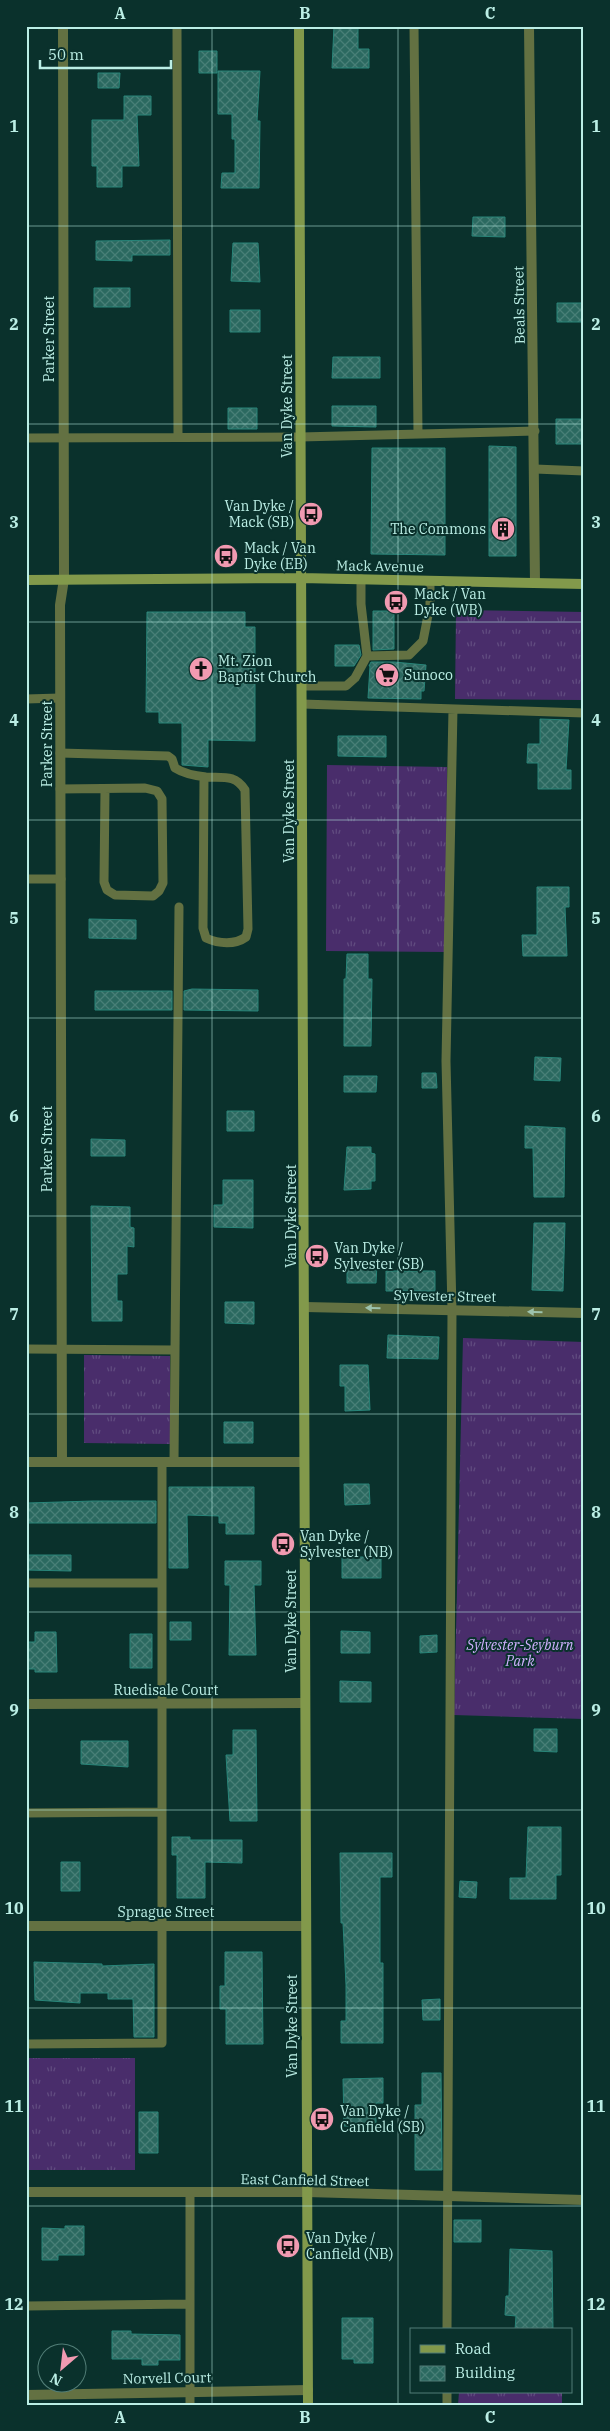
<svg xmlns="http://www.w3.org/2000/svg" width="610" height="2431" font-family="'IBM Plex Serif',serif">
  <defs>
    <pattern id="grass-tufts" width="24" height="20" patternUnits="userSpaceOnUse" patternTransform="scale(1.25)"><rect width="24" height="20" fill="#492d6b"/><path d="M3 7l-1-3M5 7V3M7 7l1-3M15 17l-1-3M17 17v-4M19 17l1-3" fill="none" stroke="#614c80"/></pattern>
    <pattern id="building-cross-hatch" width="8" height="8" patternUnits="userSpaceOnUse" patternTransform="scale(1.25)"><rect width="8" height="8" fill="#2b6960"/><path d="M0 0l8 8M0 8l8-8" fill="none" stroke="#487f77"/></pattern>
  </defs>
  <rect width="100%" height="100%" fill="#0a312c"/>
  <!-- grass -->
  <path fill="url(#grass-tufts)" d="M456 610 584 612V700L455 699Z
    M327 765 447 767 446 952 326 951Z
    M463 1338 584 1342V1719L454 1715Z
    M84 1355 170 1356V1444L84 1443Z
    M26 2058H135V2170H26Z
    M459 2392H562V2405H458Z"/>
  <!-- building -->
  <path fill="url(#building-cross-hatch)" stroke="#288579" d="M334 26H358V49H369V68H332Z
    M199 51H217V73H199Z
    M218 71H260L257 121H260L259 188H221L222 173H235V139H232V114H218Z
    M98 73H120L119 88H98Z
    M124 96H151V115H137L139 166H122V187H97V166H92V120H124Z
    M473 217H505V237L472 236Z
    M170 240V255H132V261L96 260V241Z
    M233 243H258L260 282 231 281Z
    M94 288H130V307H94Z
    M557 303H584V322H557Z
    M230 310H260V332H230Z
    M333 357H380V378H332Z
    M332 406H376V427L332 426Z
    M228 408H257V429H228Z
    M556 419H584V444H556Z
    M489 446 516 447V556H489Z
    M372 448H445V555L371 554Z
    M373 611H394V649L373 650Z
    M147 612H245V627H255V741L208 740V767L182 765V723H159V712H146Z
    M335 645H359L361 655 354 666H335Z
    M371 662H394L426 665 424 691H421V699L368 698 370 666H369Z
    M540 719 569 720 566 770H571V789H538V763H527L528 744H540Z
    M338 736H386V757L338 756Z
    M537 887H569V907H565L567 956H523L522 935H537Z
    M89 919 136 920V939L89 938Z
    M347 954H368V979H372L371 1046H344V979H346Z
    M192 989 258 990V1011L184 1010V991Z
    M95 991H172V1010H95Z
    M535 1057 561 1058 560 1081 534 1080Z
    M422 1073H436L437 1088H422Z
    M344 1076H377L376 1092H344Z
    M227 1111H254V1131H227Z
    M525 1126 565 1128 564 1197H534L533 1148H525Z
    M91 1139 125 1140V1156H91Z
    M347 1147H371V1153L375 1154V1181H371V1189L344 1190Z
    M223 1180H253V1228L214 1227V1205H223Z
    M91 1206 130 1207V1227L134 1228V1247L127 1246V1274H117V1301H122V1321H92Z
    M534 1223H565L563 1291 532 1290Z
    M347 1264H377L376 1283H347Z
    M386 1271H435V1291H386Z
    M225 1302H254V1324L225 1323Z
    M388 1335 439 1337 438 1359 387 1358Z
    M340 1365H368L370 1410 345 1411V1386H340Z
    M224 1422H253V1443H224Z
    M344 1484H369L370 1504 345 1505Z
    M169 1487H254V1534H226V1523H219V1516L187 1515 188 1568H169Z
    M93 1501H156V1523H26L27 1503Z
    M26 1555H71V1571L26 1570Z
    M342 1557H381V1578H342Z
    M225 1561H261V1585H254L256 1655H229L230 1585H225Z
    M170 1622H191V1640H170Z
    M341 1631 370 1632V1653H341Z
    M35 1632H56L57 1672H35V1669H26V1642H35Z
    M130 1634H152V1668H130Z
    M437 1635V1652L420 1653V1636Z
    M340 1681 371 1682V1702H340Z
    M534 1729H557V1752L534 1751Z
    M233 1730H256L257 1821H230L226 1755H233Z
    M81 1741H128V1767L81 1764Z
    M528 1827H561V1875H556V1899H510V1878H526Z
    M172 1837H190V1840H242V1863L205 1862V1898H177V1855H172Z
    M340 1853H392V1877H380V1963H383V2043H341V2021H346V1985L343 1923H341Z
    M61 1862H80V1891H61Z
    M460 1881 477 1882 476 1898 459 1897Z
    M225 1952H262L263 2044H226V2009H220V1986H225Z
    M34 1962 102 1964V1966L154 1964V2037H134L133 1999H108V1993H80V2003L35 2000Z
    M440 1999V2020H423L422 2000Z
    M422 2073H441L442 2170H415V2105H422Z
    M383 2078V2103H376V2126H344L343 2079Z
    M139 2112H158V2153H139Z
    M454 2220H481V2242H454Z
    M65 2226H84V2255H58V2260H42V2228L65 2229Z
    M510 2249 552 2251 553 2330H515L516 2316 505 2315 506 2296H509Z
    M342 2318H373V2363H354V2359H342Z
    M112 2331H131V2334L180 2335V2360H158V2365H142V2359H112Z"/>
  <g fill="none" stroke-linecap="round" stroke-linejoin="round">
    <!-- service -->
    <path stroke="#637142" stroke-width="9" d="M177 26 178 437
      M414 26 418 434
      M26 438 300 437 535 431
      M535 469 584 471
      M361 579V604L367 656
      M302 686H346L355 678 367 656 409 655 423 641 430 605V581
      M26 699 60 698
      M302 704 584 713
      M60 753 168 756 172 759 175 768C183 773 196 776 206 777 223 778 235 774 245 790L248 929 246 937C235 945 219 944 206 938L203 928 204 777
      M60 789 145 788 157 791 162 799 163 883 159 891 153 896 115 895 107 890 104 882 105 789
      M26 879H61
      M26 1349 175 1350
      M174 1462 179 907
      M26 1583H161
      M26 1813 161 1812
      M26 2044 162 2043V1462
      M26 2306 190 2304
      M447 2330 452 1310 446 1061 453 709
      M190 2405V2192
      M447 2405V2392"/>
    <!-- minor -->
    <path stroke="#637142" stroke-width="10" d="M529 26 535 583
      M305 1307 584 1313
      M26 1462H304
      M62 1462 60 605 64 579 63 26
      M26 1704 305 1703
      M26 1926H306
      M26 2192H307L584 2200
      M26 2395 308 2390"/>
    <!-- secondary -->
    <path stroke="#82994b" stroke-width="10" d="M299 26 308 2405
      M26 580 301 578 584 584"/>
  </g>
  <!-- one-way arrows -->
  <defs><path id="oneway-solid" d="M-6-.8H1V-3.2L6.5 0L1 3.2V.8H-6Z" transform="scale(1.25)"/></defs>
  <g fill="#9cc2ac">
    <use href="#oneway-solid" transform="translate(373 1308) rotate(-179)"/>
    <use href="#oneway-solid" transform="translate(535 1312) rotate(-179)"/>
  </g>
  <!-- grid -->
  <path fill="none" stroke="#bbeee5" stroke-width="1" stroke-opacity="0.55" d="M212 26V2405M398 26V2405M26 226H584M26 424H584M26 622H584M26 820H584M26 1018H584M26 1216H584M26 1414H584M26 1612H584M26 1810H584M26 2008H584M26 2206H584"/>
  <!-- icons -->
  <defs>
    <g id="bus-disc" transform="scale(1.25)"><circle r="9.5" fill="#f19ab1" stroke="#0a312c"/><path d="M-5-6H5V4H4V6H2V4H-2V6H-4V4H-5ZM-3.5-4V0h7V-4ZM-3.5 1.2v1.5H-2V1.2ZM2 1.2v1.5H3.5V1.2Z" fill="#111"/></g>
    <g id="building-disc" transform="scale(1.25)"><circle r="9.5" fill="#f19ab1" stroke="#0a312c"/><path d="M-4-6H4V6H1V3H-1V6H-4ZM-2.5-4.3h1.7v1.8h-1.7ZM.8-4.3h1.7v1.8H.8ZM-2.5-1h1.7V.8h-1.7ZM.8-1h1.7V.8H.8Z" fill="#111"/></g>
    <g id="church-disc" transform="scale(1.25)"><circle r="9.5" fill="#f19ab1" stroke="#0a312c"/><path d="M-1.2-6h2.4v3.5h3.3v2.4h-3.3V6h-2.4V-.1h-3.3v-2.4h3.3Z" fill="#111"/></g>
    <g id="supermarket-disc" transform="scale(1.25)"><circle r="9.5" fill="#f19ab1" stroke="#0a312c"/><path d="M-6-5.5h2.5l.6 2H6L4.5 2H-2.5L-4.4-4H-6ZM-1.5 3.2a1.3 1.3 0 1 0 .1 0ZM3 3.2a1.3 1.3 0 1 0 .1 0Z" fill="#111"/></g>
  </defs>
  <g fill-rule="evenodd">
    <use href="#bus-disc" x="311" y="514"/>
    <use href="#building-disc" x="503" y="529"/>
    <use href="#bus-disc" x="226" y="556"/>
    <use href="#bus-disc" x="396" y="602"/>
    <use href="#church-disc" x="201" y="669"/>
    <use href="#supermarket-disc" x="387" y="675"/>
    <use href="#bus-disc" x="317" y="1256"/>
    <use href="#bus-disc" x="283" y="1544"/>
    <use href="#bus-disc" x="322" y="2119"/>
    <use href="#bus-disc" x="288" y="2246"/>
  </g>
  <g text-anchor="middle" stroke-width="4" stroke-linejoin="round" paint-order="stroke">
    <!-- street labels -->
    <g font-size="14" fill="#bbeee5" stroke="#0a312c">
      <text transform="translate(519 305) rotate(-91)" y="5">Beals Street</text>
      <text transform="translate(49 339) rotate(-90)" y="5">Parker Street</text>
      <text transform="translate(287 406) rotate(-90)" y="5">Van Dyke Street</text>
      <text transform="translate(380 566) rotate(1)" y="5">Mack Avenue</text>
      <text transform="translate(47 744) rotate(-90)" y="5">Parker Street</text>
      <text transform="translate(289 811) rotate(-90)" y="5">Van Dyke Street</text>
      <text transform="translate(47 1149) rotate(-90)" y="5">Parker Street</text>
      <text transform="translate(291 1216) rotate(-90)" y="5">Van Dyke Street</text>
      <text transform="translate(445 1296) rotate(1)" y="5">Sylvester Street</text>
      <text transform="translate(291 1621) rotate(-90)" y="5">Van Dyke Street</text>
      <text x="166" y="1695">Ruedisale Court</text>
      <text x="166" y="1917">Sprague Street</text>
      <text transform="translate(292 2026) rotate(-90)" y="5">Van Dyke Street</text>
      <text transform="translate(305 2180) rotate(1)" y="5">East Canfield Street</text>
      <text transform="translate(167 2378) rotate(-1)" y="5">Norvell Court</text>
    </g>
    <!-- poi labels -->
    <g font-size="14" fill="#bbeee5" stroke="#0a312c" text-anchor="start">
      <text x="294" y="511" text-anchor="end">Van Dyke /<tspan x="294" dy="16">Mack (SB)</tspan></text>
      <text x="486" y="534" text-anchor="end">The Commons</text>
      <text x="244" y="553">Mack / Van<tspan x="244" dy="16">Dyke (EB)</tspan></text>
      <text x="414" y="599">Mack / Van<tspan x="414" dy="16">Dyke (WB)</tspan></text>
      <text x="218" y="666">Mt. Zion<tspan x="218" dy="16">Baptist Church</tspan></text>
      <text x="404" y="680">Sunoco</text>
      <text x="334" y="1253">Van Dyke /<tspan x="334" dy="16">Sylvester (SB)</tspan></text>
      <text x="300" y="1541">Van Dyke /<tspan x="300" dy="16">Sylvester (NB)</tspan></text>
      <text x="340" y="2116">Van Dyke /<tspan x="340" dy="16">Canfield (SB)</tspan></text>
      <text x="306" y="2243">Van Dyke /<tspan x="306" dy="16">Canfield (NB)</tspan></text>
    </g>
    <!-- park labels -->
    <g font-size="14" font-style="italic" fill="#d1b0ff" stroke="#0a312c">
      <text x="520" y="1650">Sylvester-Seyburn<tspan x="520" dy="16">Park</tspan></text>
    </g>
  </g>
  <!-- border -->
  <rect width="610" height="2431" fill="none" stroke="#0a312c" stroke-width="55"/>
  <!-- legend -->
  <rect x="410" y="2328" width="162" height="65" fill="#0a312c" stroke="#517d76"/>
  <rect x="420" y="2345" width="25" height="8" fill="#82994b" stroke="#517d76"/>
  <text x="455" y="2354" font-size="15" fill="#bbeee5">Road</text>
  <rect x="420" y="2366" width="25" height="15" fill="url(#building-cross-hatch)" stroke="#517d76"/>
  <text x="455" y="2378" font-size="15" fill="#bbeee5">Building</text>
  <!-- north arrow -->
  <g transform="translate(62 2368) rotate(208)"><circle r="24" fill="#0a312c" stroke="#517d76"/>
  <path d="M0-4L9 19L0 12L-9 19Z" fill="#f19ab1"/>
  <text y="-8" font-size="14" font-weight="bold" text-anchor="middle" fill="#bbeee5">N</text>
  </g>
  <!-- scale -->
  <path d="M40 60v8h131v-8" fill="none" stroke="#bbeee5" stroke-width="2.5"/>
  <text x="48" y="60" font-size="15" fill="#bbeee5" stroke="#0a312c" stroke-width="4" paint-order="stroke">50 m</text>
  <rect x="28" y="28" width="554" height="2376" fill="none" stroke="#bbeee5" stroke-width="2"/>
  <g font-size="16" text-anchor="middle" font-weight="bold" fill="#bbeee5">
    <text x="120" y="19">A</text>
    <text x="305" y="19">B</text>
    <text x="490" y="19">C</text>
    <text x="14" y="132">1</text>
    <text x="596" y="132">1</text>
    <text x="14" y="330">2</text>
    <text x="596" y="330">2</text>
    <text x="14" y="528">3</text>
    <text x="596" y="528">3</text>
    <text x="14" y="726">4</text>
    <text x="596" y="726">4</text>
    <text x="14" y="924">5</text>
    <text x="596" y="924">5</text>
    <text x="14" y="1122">6</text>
    <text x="596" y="1122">6</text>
    <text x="14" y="1320">7</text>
    <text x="596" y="1320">7</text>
    <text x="14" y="1518">8</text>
    <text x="596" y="1518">8</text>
    <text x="14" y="1716">9</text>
    <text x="596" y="1716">9</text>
    <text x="14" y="1914">10</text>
    <text x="596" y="1914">10</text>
    <text x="14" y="2112">11</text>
    <text x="596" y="2112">11</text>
    <text x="14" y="2310">12</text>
    <text x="596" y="2310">12</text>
    <text x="120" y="2423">A</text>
    <text x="305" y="2423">B</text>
    <text x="490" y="2423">C</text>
  </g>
</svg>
